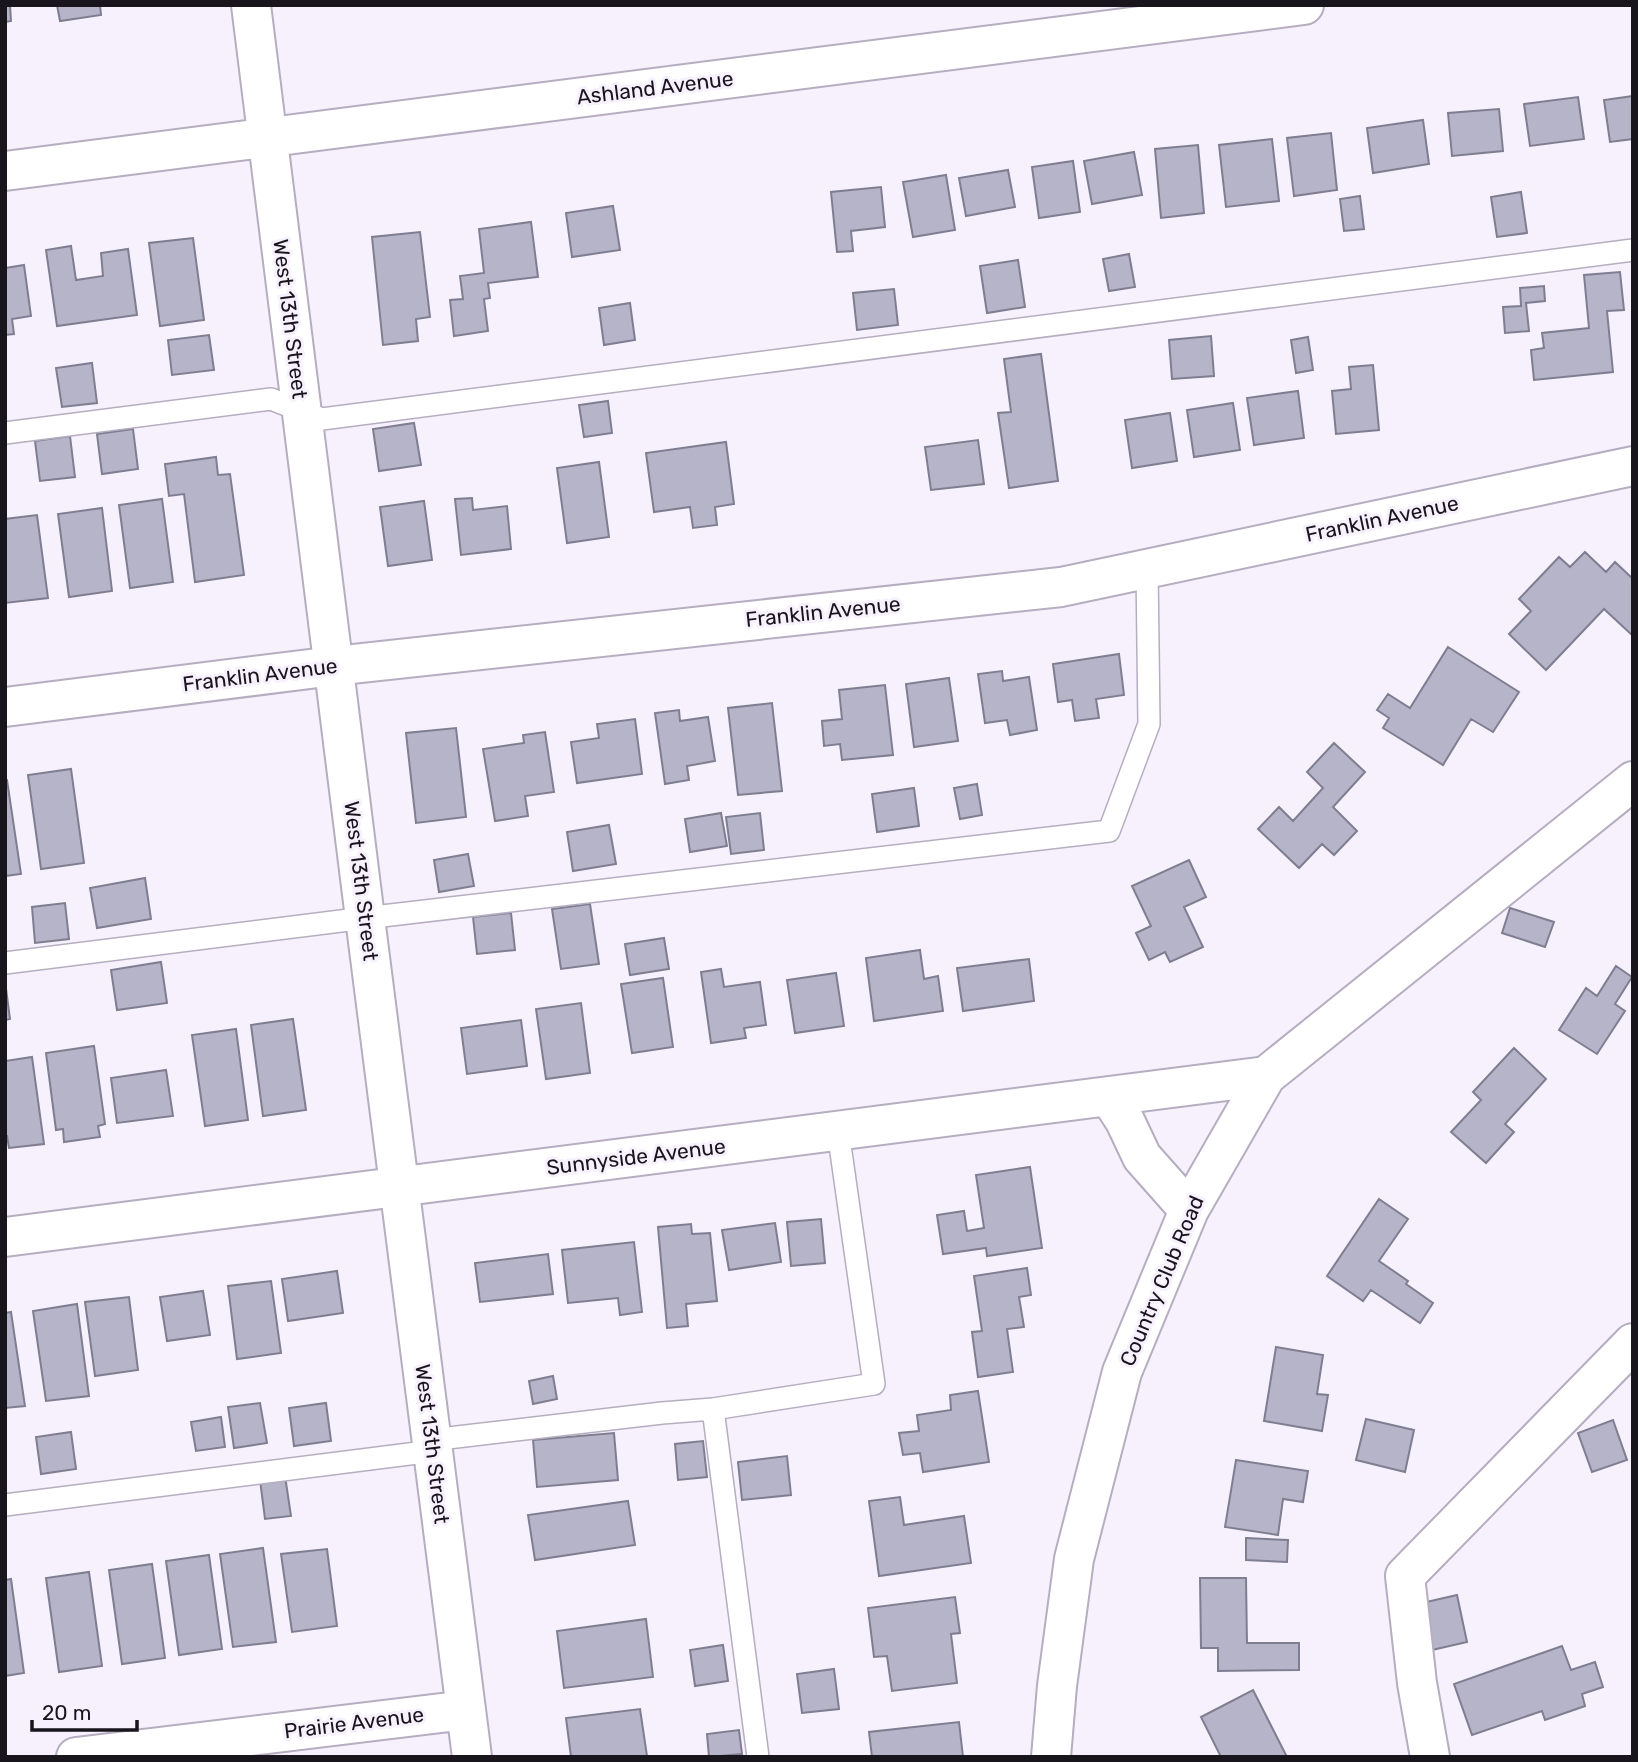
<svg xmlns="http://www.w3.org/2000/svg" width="1638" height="1762" font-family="Rubik,sans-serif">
  <rect width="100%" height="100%" fill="#f7f1fe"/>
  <!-- building -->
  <path fill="#b5b4c8" stroke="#7f7e91" stroke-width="2" d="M5 5H10L11 21 5 22Z
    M57 5H100L101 15 60 21Z
    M1633 96V139L1610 142 1604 100Z
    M1578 97 1584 139 1530 146 1524 104Z
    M1499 109 1503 151 1452 156 1448 113Z
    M1423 120 1429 164 1373 173 1367 128Z
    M1331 133 1337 190 1294 196 1287 138Z
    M1272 139 1279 201 1226 207 1219 145Z
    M1198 145 1204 213 1161 218 1155 149Z
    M1134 152 1142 195 1092 204 1084 161Z
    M1073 161 1080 212 1039 218 1032 167Z
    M1008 170 1015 207 966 216 959 178Z
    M946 175 955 230 913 237 903 182Z
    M881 187 885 227 851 231 853 251 837 252 831 192Z
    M1521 192 1527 233 1497 237 1491 197Z
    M1360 196 1364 229 1344 231 1340 199Z
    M613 206 620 250 572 257 566 213Z
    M531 222 538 277 488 283 490 298 484 299 488 331 454 336 450 300 463 299 460 276 484 273 479 229Z
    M420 232 430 317 416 319 418 341 383 345 372 237Z
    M193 238 204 320 160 326 149 243Z
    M71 246 76 280 103 276 101 253 128 249 137 315 57 326 46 250Z
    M1129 254 1135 287 1109 291 1103 259Z
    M1018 260 1025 307 987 313 980 266Z
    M24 265 31 316 12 319 14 334 5 335V268Z
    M1620 272 1624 310 1607 311 1613 372 1534 380 1531 350 1544 348 1542 333 1589 328 1584 275Z
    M1544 286 1545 301 1526 303 1529 331 1505 333 1503 307 1521 306 1520 288Z
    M894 289 898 325 857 330 853 293Z
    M630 303 635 340 604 345 599 308Z
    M209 335 214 370 172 375 168 340Z
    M1211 336 1214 376 1172 379 1169 340Z
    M1308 337 1313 370 1296 373 1291 340Z
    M1041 354 1058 481 1009 488 998 413 1011 412 1004 359Z
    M92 363 97 403 62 407 56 368Z
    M1373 365 1379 430 1336 434 1332 391 1351 389 1349 367Z
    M1298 391 1304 438 1254 445 1247 398Z
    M608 401 612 433 584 437 579 405Z
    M1233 403 1240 450 1194 457 1187 410Z
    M1170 413 1177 461 1132 468 1125 420Z
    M414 423 421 465 379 471 373 429Z
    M133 429 138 469 102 474 97 434Z
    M70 436 75 477 40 481 35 441Z
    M978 440 984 484 931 490 925 447Z
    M726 442 734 504 715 507 717 525 693 528 690 507 654 512 646 453Z
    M216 457 218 475 230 474 244 575 195 582 184 494 169 496 165 464Z
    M599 462 609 537 567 543 557 468Z
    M472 498 473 510 507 506 511 549 461 555 455 499Z
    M162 499 173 582 130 588 119 505Z
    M424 501 432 560 388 566 380 507Z
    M102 508 112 591 69 597 58 514Z
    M37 515 48 598 5 603V519Z
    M1585 552 1606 572 1615 562 1633 579V636L1604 609 1546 670 1509 634 1531 611 1519 599 1559 557 1570 567Z
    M1448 647 1519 692 1493 732 1471 719 1443 765 1383 728 1389 718 1377 710 1388 694 1410 708Z
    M1119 654 1124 695 1096 699 1099 718 1075 721 1072 700 1058 702 1053 664Z
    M1002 671 1003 681 1029 677 1037 730 1010 735 1007 720 985 723 978 674Z
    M949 678 958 741 914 747 906 684Z
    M885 685 893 755 842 760 840 744 824 746 822 721 842 719 839 690Z
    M772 703 782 791 738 795 728 708Z
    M679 710 680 721 708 717 715 761 687 766 689 780 665 784 655 713Z
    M635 719 642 774 577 783 571 742 599 738 597 724Z
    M456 728 466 817 416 823 406 733Z
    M545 732 554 792 525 796 528 816 495 821 483 749 524 743 523 735Z
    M1334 743 1365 772 1333 807 1357 831 1334 855 1322 844 1299 868 1258 829 1279 807 1293 821 1323 788 1307 772Z
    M71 769 84 863 41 869 28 775Z
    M5 780H7L21 874 5 876Z
    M977 784 982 815 960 819 954 788Z
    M914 788 919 826 877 832 872 794Z
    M721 813 727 846 690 852 685 819Z
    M760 813 764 850 731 854 726 817Z
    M609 825 616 864 573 871 567 832Z
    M468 854 474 886 439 892 434 860Z
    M1189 860 1206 897 1184 907 1203 947 1170 962 1165 952 1149 960 1136 933 1151 926 1132 886Z
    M145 878 151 919 97 928 90 888Z
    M65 903 69 939 35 943 32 907Z
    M590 904 599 964 561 969 552 909Z
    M1510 908 1554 922 1545 947 1502 933Z
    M511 913 515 950 477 954 473 917Z
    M664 938 669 969 630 975 625 944Z
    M920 950 924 979 938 976 943 1011 874 1021 866 958Z
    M1029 959 1034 1001 963 1011 957 968Z
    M161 962 167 1003 117 1010 111 970Z
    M1616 966 1632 977 1615 1004 1625 1011 1597 1054 1559 1030 1586 988 1597 996Z
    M721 969 724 987 760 982 766 1025 744 1028 746 1038 711 1043 701 972Z
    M836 973 844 1026 795 1033 787 980Z
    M663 978 673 1047 632 1053 621 984Z
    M5 981 10 1019 5 1020Z
    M581 1003 590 1073 546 1079 536 1009Z
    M293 1019 306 1110 263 1116 251 1025Z
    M521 1020 527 1066 467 1074 461 1028Z
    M236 1029 248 1120 205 1126 192 1035Z
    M94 1046 105 1124 98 1126 100 1137 64 1142 63 1129 56 1130 46 1053Z
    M1514 1048 1546 1079 1505 1124 1514 1132 1486 1163 1451 1132 1481 1100 1473 1092Z
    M32 1057 44 1144 9 1148 7 1136H5V1061Z
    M166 1070 173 1116 117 1123 111 1078Z
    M1030 1167 1042 1248 987 1256 986 1248 943 1254 937 1215 964 1211 967 1231 984 1228 976 1175Z
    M1379 1199 1408 1219 1379 1261 1408 1281 1406 1284 1433 1303 1420 1323 1371 1290 1363 1301 1327 1276Z
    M821 1219 825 1263 791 1266 787 1222Z
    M775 1223 781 1262 729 1270 722 1230Z
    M691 1224 692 1234 710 1233 717 1301 686 1304 688 1326 667 1328 658 1227Z
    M634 1242 642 1312 620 1315 618 1298 568 1303 562 1250Z
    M548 1254 553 1294 480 1302 475 1263Z
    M1027 1268 1031 1295 1019 1297 1024 1327 1007 1329 1013 1372 978 1377 972 1332 982 1331 974 1276Z
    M337 1271 343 1313 288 1321 282 1279Z
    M271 1281 281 1353 237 1359 228 1286Z
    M203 1291 210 1335 167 1341 160 1297Z
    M129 1297 138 1370 95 1376 85 1302Z
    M77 1304 89 1396 46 1401 33 1311Z
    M11 1312 25 1406 5 1408V1313Z
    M1276 1347 1323 1355 1317 1394 1328 1395 1322 1431 1264 1421Z
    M553 1376 557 1399 533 1404 529 1381Z
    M978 1391 989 1462 923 1472 920 1453 903 1455 899 1433 919 1431 917 1415 951 1410 950 1395Z
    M260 1403 267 1443 234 1448 228 1407Z
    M326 1403 331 1441 294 1446 289 1408Z
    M221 1417 225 1447 196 1451 191 1422Z
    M1366 1419 1414 1430 1405 1472 1356 1460Z
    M1613 1420 1627 1460 1592 1472 1578 1433Z
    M71 1432 76 1469 41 1474 36 1437Z
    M614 1433 618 1480 537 1487 533 1440Z
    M703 1441 707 1477 678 1480 675 1444Z
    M787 1456 791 1495 742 1500 738 1462Z
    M1236 1460 1308 1471 1303 1502 1283 1499 1278 1535 1225 1527Z
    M285 1476 291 1516 265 1519 260 1480Z
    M900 1497 904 1525 964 1516 971 1563 879 1576 869 1501Z
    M628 1501 635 1545 535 1560 528 1515Z
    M1246 1538 1288 1540 1287 1562 1246 1560Z
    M263 1548 276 1642 233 1647 220 1554Z
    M327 1549 337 1626 292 1632 281 1554Z
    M209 1555 222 1649 179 1655 166 1561Z
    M152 1564 165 1658 122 1664 109 1570Z
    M89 1572 102 1666 59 1672 46 1578Z
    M1200 1578H1246L1247 1643H1299V1670L1218 1671V1648H1201Z
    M11 1579 24 1673 5 1676V1580Z
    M1457 1595 1467 1642 1432 1650 1422 1603Z
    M955 1597 960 1633 951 1634 957 1683 892 1691 887 1656 874 1657 868 1608Z
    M646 1619 653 1677 564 1688 557 1631Z
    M723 1645 728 1681 695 1686 690 1650Z
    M1562 1646 1571 1670 1595 1662 1603 1687 1582 1694 1585 1706 1545 1720 1542 1711 1472 1735 1454 1684Z
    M834 1669 839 1709 802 1713 797 1674Z
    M1253 1690 1287 1757H1221L1201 1717Z
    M640 1709 647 1756 571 1757 566 1718Z
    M959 1722 963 1757H872L869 1732Z
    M739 1730 742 1754 709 1757 707 1734Z"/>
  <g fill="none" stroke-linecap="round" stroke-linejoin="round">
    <!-- service casing -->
    <g stroke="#b6adc1" stroke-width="24">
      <path id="service" d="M5 433 271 399 322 419 1633 250
        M5 963 365 918 1109 831 1149 724 1147 568
        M713 1409 758 1757
        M431 1440 662 1413 713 1409 874 1384 838 1131
        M5 1505 433 1451"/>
    </g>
    <!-- minor casing -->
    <g stroke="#b6adc1" stroke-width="42">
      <path id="minor" d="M251 5 365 918 472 1757
        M5 171 1304 5
        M5 707 334 666 1061 587 1633 466
        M1109 1096 1125 1121 1142 1157 1189 1210
        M5 1237 1266 1076
        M76 1757 466 1710
        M1051 1757 1057 1686 1074 1559 1122 1372 1189 1210 1266 1076 1633 781
        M1430 1757 1417 1683 1405 1576 1633 1343"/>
    </g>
    <!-- service -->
    <use href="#service" stroke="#fff" stroke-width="21"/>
    <!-- minor -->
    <use href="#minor" stroke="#fff" stroke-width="38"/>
  </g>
  <g text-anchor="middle" stroke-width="6" stroke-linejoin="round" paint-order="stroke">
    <!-- street labels -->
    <g font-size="21" fill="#19151c" stroke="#f7f1fe">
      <text transform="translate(655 88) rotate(-7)" y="7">Ashland Avenue</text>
      <text transform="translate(290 319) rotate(83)" y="7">West 13th Street</text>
      <text transform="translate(1382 519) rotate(-12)" y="7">Franklin Avenue</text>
      <text transform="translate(823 612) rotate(-6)" y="7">Franklin Avenue</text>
      <text transform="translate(260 675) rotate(-7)" y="7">Franklin Avenue</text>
      <text transform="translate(361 881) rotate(83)" y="7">West 13th Street</text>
      <text transform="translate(636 1157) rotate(-7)" y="7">Sunnyside Avenue</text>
      <text transform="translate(1162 1281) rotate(-67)" y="7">Country Club Road</text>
      <text transform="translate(432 1444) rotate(83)" y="7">West 13th Street</text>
      <text transform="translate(354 1723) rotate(-7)" y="7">Prairie Avenue</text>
    </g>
  </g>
  <!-- border -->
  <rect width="1638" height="1762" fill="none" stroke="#19151c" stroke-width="14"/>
  <!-- scale -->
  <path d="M32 1720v10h105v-10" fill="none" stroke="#19151c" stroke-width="3.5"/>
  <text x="42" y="1720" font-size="21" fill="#19151c" stroke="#f7f1fe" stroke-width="5" paint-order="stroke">20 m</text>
</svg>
